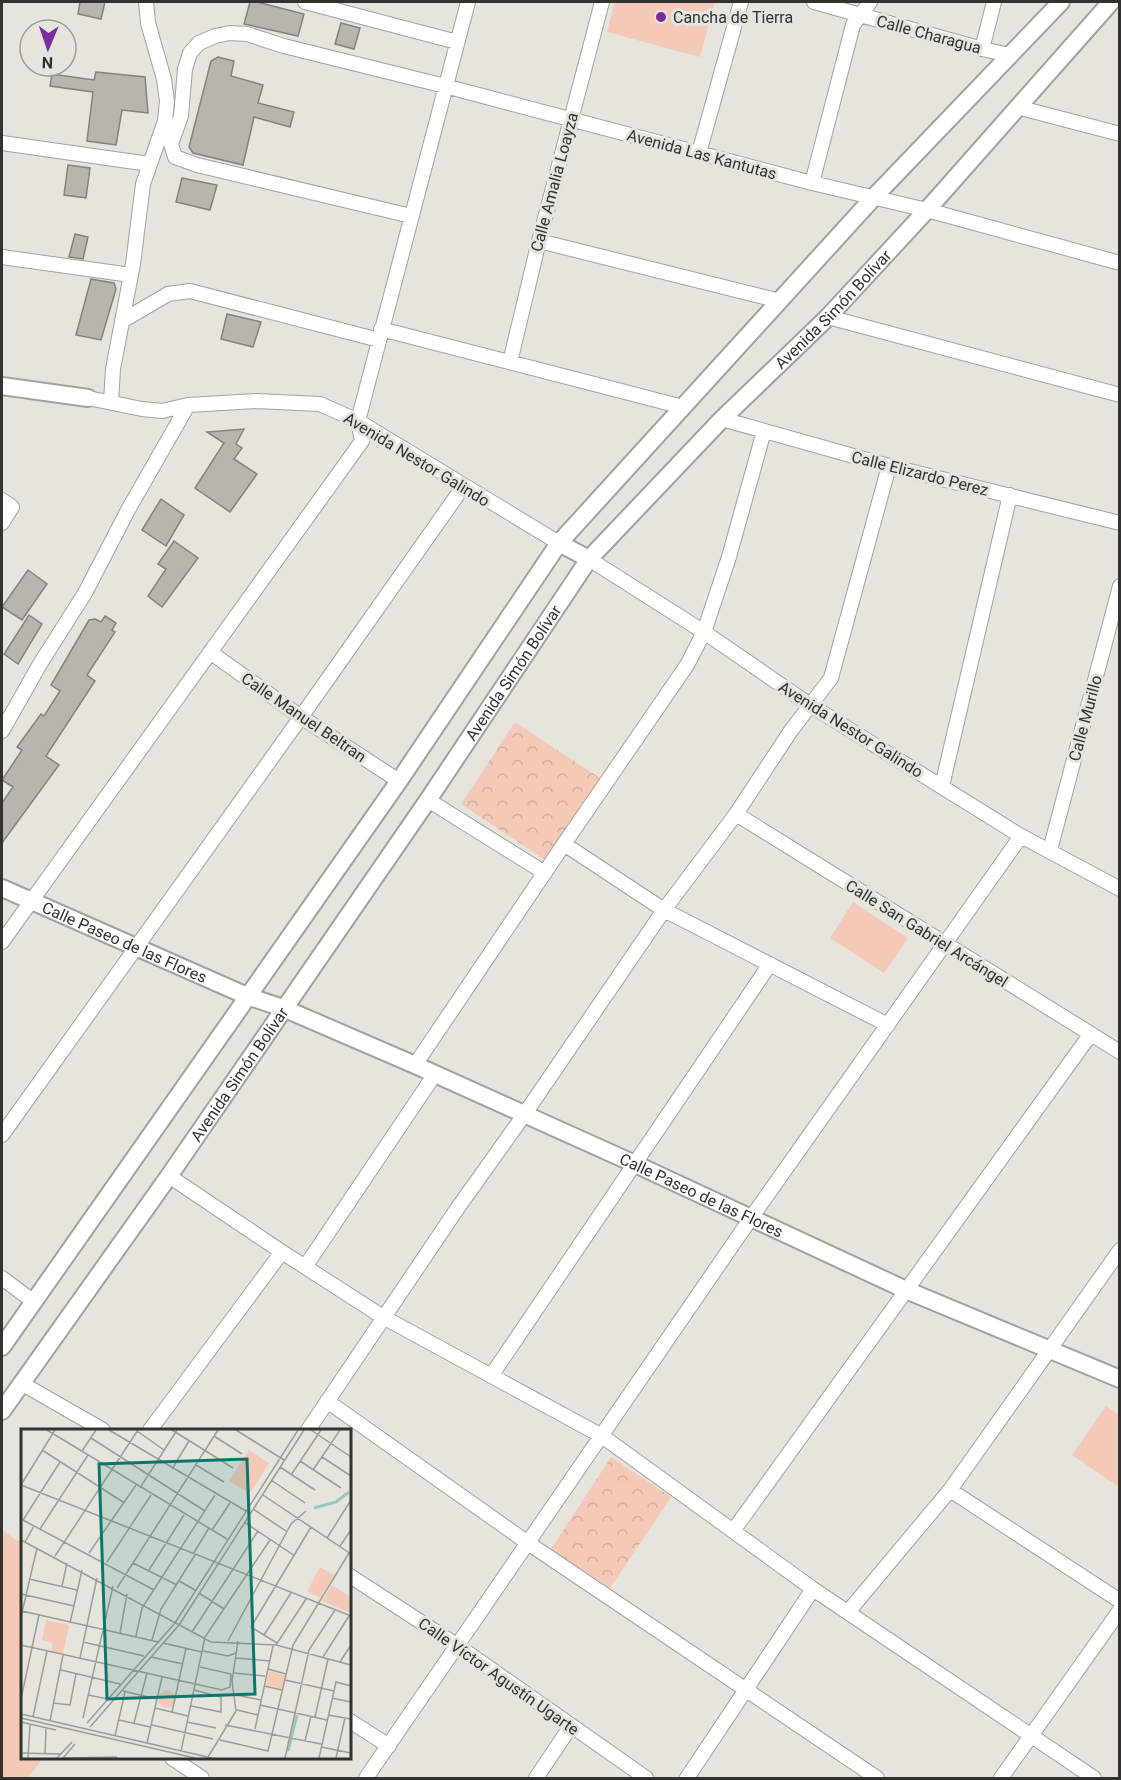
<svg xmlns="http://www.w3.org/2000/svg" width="1121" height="1780" font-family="Roboto,sans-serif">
  <defs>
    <pattern id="park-crowns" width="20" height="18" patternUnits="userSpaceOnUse" patternTransform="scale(1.5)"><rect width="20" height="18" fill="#f4c9b7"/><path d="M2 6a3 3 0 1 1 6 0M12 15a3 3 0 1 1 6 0" fill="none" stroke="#d2ad9e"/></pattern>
  </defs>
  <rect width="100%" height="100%" fill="#e5e5de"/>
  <!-- grass -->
  <path fill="#f4c9b7" d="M615 2H715L700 57 607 32Z
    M853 902 908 938 884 973 830 938Z
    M1106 1406 1119 1415V1487L1072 1455Z
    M2 1530 22 1544V1758H43L28 1778H2Z"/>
  <!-- park -->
  <path fill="url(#park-crowns)" d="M515 722 600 778 545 860 461 804Z
    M611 1457 671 1497 610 1588 551 1549Z"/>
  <!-- building -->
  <path fill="#b8b4ae" stroke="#85817c" stroke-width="1.5" d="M80 2H105L101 19 78 14Z
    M250 2H257L304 14 298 36 244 24Z
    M341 23 360 28 354 49 335 44Z
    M218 57 234 61 231 76 263 85 258 103 294 112 290 127 254 117 243 165 193 153 189 147 211 61Z
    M96 72 145 77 148 113 122 110 116 145 87 141 93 92 50 86 52 74 94 80Z
    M68 165 90 168 86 198 64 195Z
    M182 178 217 185 210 210 176 202Z
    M75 234 88 237 83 259 69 257Z
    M91 279 114 283 116 289 101 340 76 335Z
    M227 314 261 322 253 347 221 339Z
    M244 429 236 444 242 448 234 459 257 474 230 512 195 488 224 443 207 432Z
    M161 499 184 515 166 546 142 530Z
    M174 541 198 558 162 607 148 596 166 569 158 564Z
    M28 570 47 584 22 620 2 607Z
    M29 615 42 624 18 664 4 654Z
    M105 616 116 623 112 630 115 632 87 675 95 681 46 756 59 765 2 843V803L13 787 2 780 22 750 17 747 41 714 44 716 60 691 51 685 89 620 95 619 101 622Z"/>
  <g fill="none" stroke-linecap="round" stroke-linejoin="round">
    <!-- minor casing -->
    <g stroke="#a2a29c" stroke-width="16">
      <path id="minor" d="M305 2 457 42
        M814 2 982 49 1010 55
        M982 49 994 2
        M1017 107 1120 134
        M2 143 149 164
        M699 153 741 2
        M812 183 853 25 870 2
        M411 216 197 165 175 157 171 144 181 116 185 69 190 53 199 43 215 36 230 33 247 34 284 46 445 86 812 183 927 210 1120 263
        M539 241 780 301
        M2 257 131 275
        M828 317 1120 395
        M122 321 168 294 190 291 379 340
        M381 329 683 407
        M510 362 539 241 602 2
        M88 398 142 409 162 411 188 405 256 401 320 404 358 421 559 543
        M111 402 113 369 133 264 143 184 165 121 167 101 164 79 148 23 146 2
        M722 419 889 466 1120 523
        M2 500 12 507 2 523
        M589 559 704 632 810 705 1021 836 1120 889
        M210 652 301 717 399 781
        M2 731 40 664 85 593 128 510 188 405
        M942 786 1010 495
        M428 800 545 873
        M736 814 1120 1052
        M564 844 664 910 888 1025
        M1050 850 1120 586
        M2 942 362 441 358 421 468 2
        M415 1065 564 844 687 665 704 632 729 557 764 431
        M2 1135 301 717 463 487
        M169 1176 282 1252 383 1317 602 1436 813 1589 1094 1778
        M305 1267 435 1074
        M2 1278 34 1302
        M491 1376 770 964
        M21 1383 103 1430
        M327 1401 528 1543 877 1778
        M150 1430 282 1252
        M308 1430 457 1209 524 1115 664 910 736 814 790 732 831 678 889 466
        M950 1490 1120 1601
        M733 1531 1090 1035
        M350 1576 458 1646 646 1778
        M848 1612 950 1490 1120 1250
        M350 1721 389 1746
        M172 1758 202 1778
        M366 1778 751 1218 1021 836
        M536 1778 571 1726
        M687 1778 813 1589
        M1001 1778 1120 1610"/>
    </g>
    <!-- tertiary casing -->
    <g stroke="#a2a29c" stroke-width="20">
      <g id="tertiary">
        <path d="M2 386 88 398"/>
        <path d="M559 543 589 559"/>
        <path id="s1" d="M2 888 247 996 283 1008 415 1065 635 1164 906 1290 1120 1379"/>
        <path d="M2 1347 399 781 559 543 874 197 1061 2"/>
        <path id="s2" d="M2 1411 169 1176 428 800 589 559 722 419 828 317 927 210 1111 2"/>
      </g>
    </g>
    <!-- minor -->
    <use href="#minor" stroke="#fff" stroke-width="14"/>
    <!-- tertiary -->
    <use href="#tertiary" stroke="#fff" stroke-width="16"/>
  </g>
  <!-- markers -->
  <circle fill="#7b2d9e" stroke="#e5e5de" stroke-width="2" cx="661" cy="17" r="6"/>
  <g text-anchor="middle" stroke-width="6" stroke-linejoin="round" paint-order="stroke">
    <!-- poi labels -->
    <g font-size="16" fill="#32322f" stroke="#e5e5de" text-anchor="start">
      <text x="673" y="23">Cancha de Tierra</text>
    </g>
    <!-- street labels -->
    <g font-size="16" fill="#32322f" stroke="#e5e5de">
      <text transform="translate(929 34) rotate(15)" y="6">Calle Charagua</text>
      <text transform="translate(702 154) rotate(15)" y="6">Avenida Las Kantutas</text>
      <text transform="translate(554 182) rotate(-75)" y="6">Calle Amalia Loayza</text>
      <text dy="6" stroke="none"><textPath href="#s2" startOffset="1384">Avenida Simón Bolívar</textPath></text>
      <text transform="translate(417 459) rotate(31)" y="6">Avenida Nestor Galindo</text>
      <text transform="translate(920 473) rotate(14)" y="6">Calle Elizardo Perez</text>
      <text dy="6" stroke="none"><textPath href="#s2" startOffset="898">Avenida Simón Bolívar</textPath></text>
      <text transform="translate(304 717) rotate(34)" y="6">Calle Manuel Beltran</text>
      <text transform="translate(1085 718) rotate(-75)" y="6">Calle Murillo</text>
      <text transform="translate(851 729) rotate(32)" y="6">Avenida Nestor Galindo</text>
      <text transform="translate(927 933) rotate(32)" y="6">Calle San Gabriel Arcángel</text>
      <text dy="6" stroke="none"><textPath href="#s1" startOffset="134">Calle Paseo de las Flores</textPath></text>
      <text dy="6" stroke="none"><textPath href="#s2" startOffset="412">Avenida Simón Bolívar</textPath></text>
      <text dy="6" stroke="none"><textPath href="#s1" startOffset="764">Calle Paseo de las Flores</textPath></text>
      <text transform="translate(499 1676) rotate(35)" y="6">Calle Víctor Agustín Ugarte</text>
    </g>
  </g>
  <!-- overview -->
  <g transform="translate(21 1429)">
    <rect width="330" height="330" fill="#e5e5de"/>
    <path d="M228 21 248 34 229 64 208 52ZM299 138 313 146 299 169 286 162ZM137 270a9 9 0 1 1 18 0a9 9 0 1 1-18 0Z" fill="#f4c9b7"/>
    <path d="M311 156 330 168V184L301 172ZM25 191 48 196 42 225 30 222 32 214 21 211ZM248 242 264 246 261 260 245 256Z" fill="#f4c9b7"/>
    <path fill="none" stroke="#97cbb3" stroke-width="3" d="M293 79 315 73 328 63M267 322 276 286"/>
    <path fill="none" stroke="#9d9d98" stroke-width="1.5" d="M26 1 206 110M88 1 225 82M151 1 212 39M215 1 263 31M290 1 330 28M116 2 143 21M193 7 221 25M70 9 184 82M21 21 102 73M61 22 75 1M301 28 330 47M279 32 320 59M175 36 203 53M259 38 294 61M151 40 168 12M292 41 319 1M270 46 300 1M250 51 284 74M0 56 330 187M0 56 34 1M119 59 156 1M242 66 330 125M232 80 265 102M0 90 133 161M2 91 39 33M223 93 274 127M19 100 67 26M191 101 209 74M306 109 330 71M0 111 190 213 255 216 330 236M4 113 13 97M319 117 330 101M68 124 115 56M172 125 188 99M34 127 117 1M86 133 130 66M112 134 156 156M128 141 163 86M8 150 56 161M158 152 174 161M41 157 46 134M96 159 197 1M178 164 203 180M0 165 53 177M1 182 137 213M0 188 16 119M49 194 61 141M171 203 237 102M99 204 106 165M243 206 270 164M115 207 121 179 194 66M131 211 140 180 174 126M207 212 270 95 285 82M62 213 123 227M142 214 181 223M256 214 230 198 290 98M0 216 201 261 209 258 210 245 179 238M255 216 285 170M182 222 207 227 215 224M130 228 162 235M302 228 328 187M59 229 76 149M215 229 249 232M319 233 330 216M247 240 265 245M40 241 99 255M213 244 244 247M264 251 313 262M243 257 261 261M102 262 136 270M67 266 87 270M215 266 240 271M311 269 330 273M0 270 18 186M32 274 49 276 55 245M239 276 306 291M170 277 200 283V268L173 261M134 279 167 287M216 281 237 286M151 283 165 219M0 285 191 329M307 286 330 290M12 288 26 222M294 288 307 230M0 289 174 329M62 289 92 157M98 291 129 298M29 292 42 226M0 293 35 301M166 293 195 299M66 294 154 194 277 1M113 294 126 244M131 296 192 310M204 296 300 315M69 298 158 196 283 1M234 300 252 217M94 307 104 263M199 311 247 322 272 216 328 124M284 312 290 287M126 314 141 248M300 318 330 324M160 322 184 208 249 111M0 324 39 325M24 325 25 300M187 328 215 282 211 252 217 212M7 329 9 295M36 329 51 313M42 329 96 328M42 329 54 315M264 329 288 221 314 181M298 329 315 253 330 257M315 329 324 289"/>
    <path fill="#0f766e" fill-opacity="0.15" stroke="#0f766e" stroke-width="3" d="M226 30 234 265 86 270 78 35Z"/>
    <rect width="330" height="330" fill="none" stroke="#32322f" stroke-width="3"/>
  </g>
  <!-- border -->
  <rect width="1121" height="1780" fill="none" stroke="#32322f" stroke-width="6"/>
  <!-- north arrow -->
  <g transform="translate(48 48) rotate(182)"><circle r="28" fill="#e5e5de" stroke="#9d9d98" stroke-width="1.5"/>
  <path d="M0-4.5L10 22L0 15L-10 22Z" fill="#7b2d9e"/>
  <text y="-9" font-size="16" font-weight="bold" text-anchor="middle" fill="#32322f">N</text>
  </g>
</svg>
